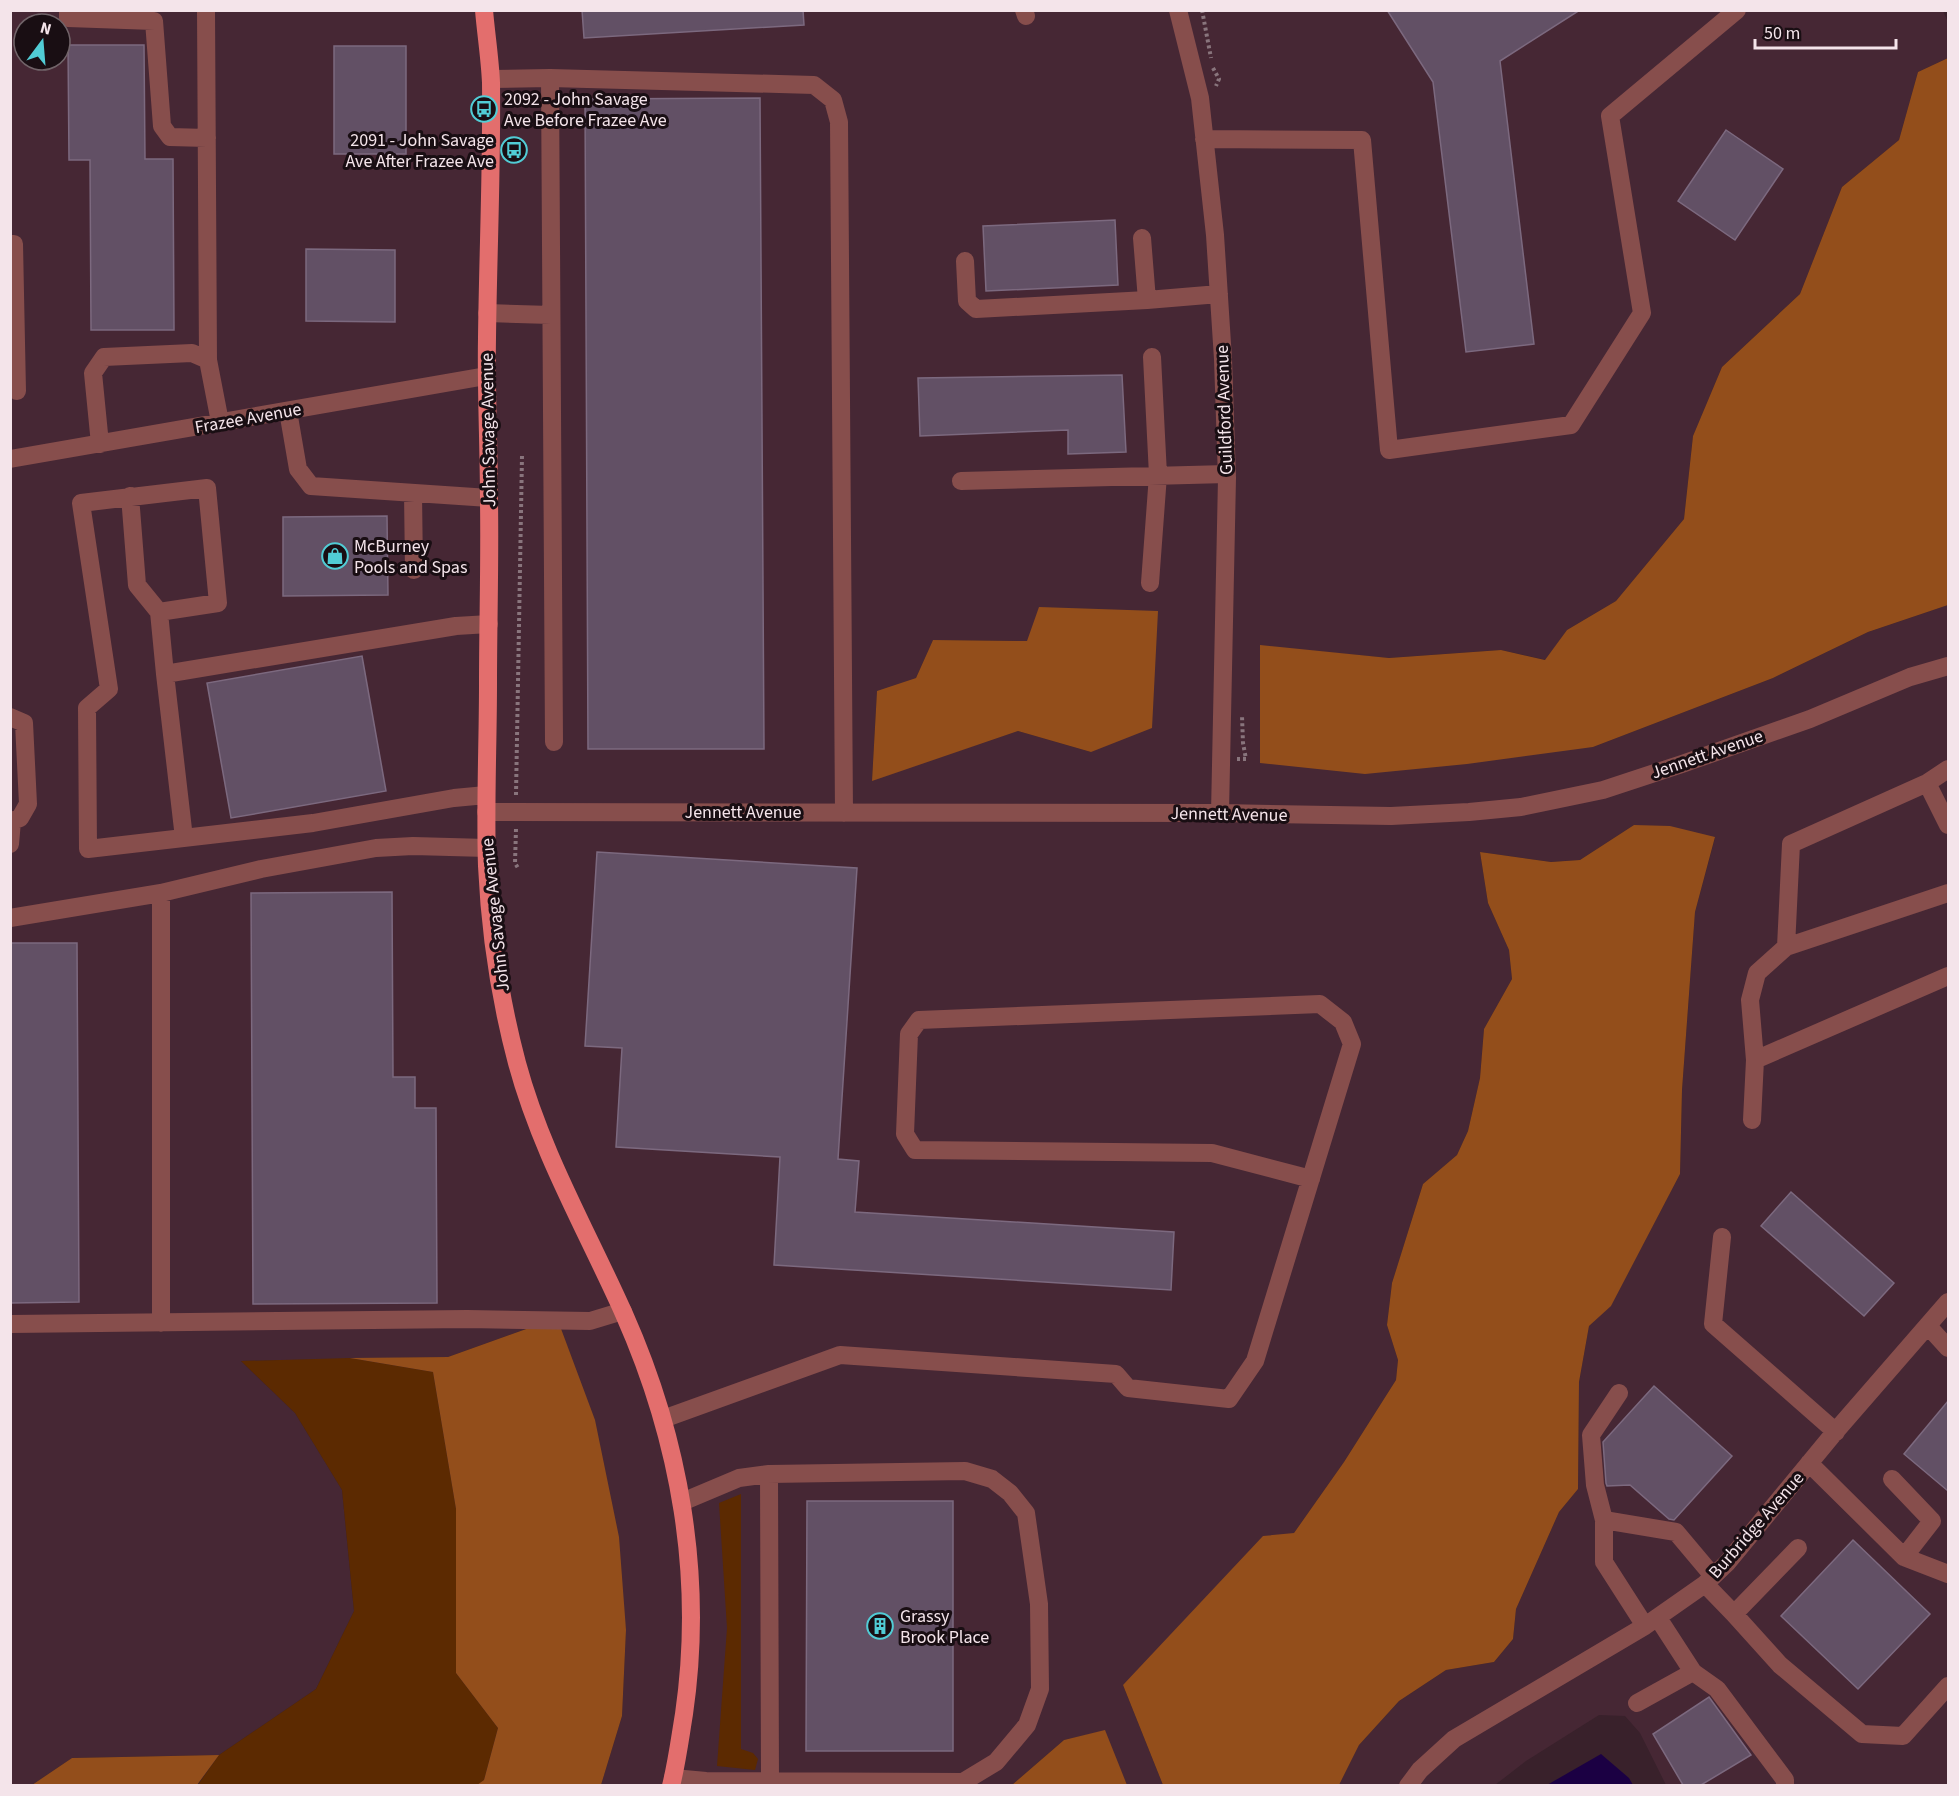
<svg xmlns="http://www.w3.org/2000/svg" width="1959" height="1796" font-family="'Source Sans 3',sans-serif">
  <rect width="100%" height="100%" fill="#39212b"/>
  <!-- built -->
  <path fill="#462734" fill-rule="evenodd" d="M11 11H1943L1948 22V58L1918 72 1899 140 1842 187 1800 294 1722 367 1693 436 1684 519 1616 601 1567 630 1546 660 1501 650 1389 658 1260 646 1261 763 1593 747 1773 678 1868 632 1948 605V1785H1666L1640 1733 1625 1716 1599 1715 1526 1761 1495 1785H1339L1359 1745 1399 1701 1446 1670 1494 1662 1513 1639 1516 1609 1559 1512 1578 1489 1579 1382 1589 1326 1611 1305 1680 1174 1682 1090 1695 912 1715 838 1634 825 1580 860 1551 862 1480 852 1488 903 1509 950 1512 979 1484 1029 1480 1078 1468 1131 1457 1155 1423 1184 1392 1283 1387 1325 1398 1360 1396 1380 1344 1462 1294 1533 1123 1685 1163 1785H1127L1104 1731 1064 1740 1012 1785H601L622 1716 626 1630 557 1318 448 1357 241 1361 295 1413 342 1490 354 1611 316 1689 219 1755 72 1758 32 1785 11 1786ZM24 24H60V60H24ZM933 640 1027 641 1091 752 1018 731 872 780 877 692 916 678Z"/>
  <!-- green -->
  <path fill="#5c2a01" d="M350 1358 433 1372 456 1509V1673L498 1728 484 1780 477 1786H197L219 1755 316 1689 354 1611 342 1490 295 1413 241 1361Z
    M741 1494V1749L753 1753 758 1759 755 1770 717 1766 727 1628 719 1503Z"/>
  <!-- forest -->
  <path fill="#934e1b" d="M1948 58V605L1868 632 1773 678 1593 747 1467 764 1365 774 1260 763V645L1389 658 1501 650 1545 660 1567 630 1616 601 1684 519 1693 436 1722 367 1800 294 1842 187 1899 140 1918 72Z
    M1039 607 1158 611 1152 728 1091 752 1018 731 872 781 877 691 916 678 933 640 1027 641Z
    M1634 825 1670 826 1715 837 1695 912 1682 1090 1680 1174 1611 1306 1589 1326 1579 1382 1578 1489 1559 1512 1516 1609 1513 1639 1494 1662 1446 1670 1399 1701 1359 1745 1339 1785H1163L1123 1685 1263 1536 1294 1533 1344 1462 1396 1380 1398 1360 1387 1325 1392 1283 1423 1184 1457 1155 1468 1131 1480 1078 1484 1029 1512 979 1509 950 1488 903 1480 852 1551 862 1580 860Z
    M557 1318 595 1420 619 1537 626 1630 622 1716 601 1785H477L484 1780 498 1728 456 1673V1509L433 1372 350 1358 448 1357Z
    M1105 1730 1127 1785H1012L1064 1740Z
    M219 1755 197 1785H32L72 1758Z"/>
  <!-- water -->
  <path fill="#1b0043" d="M1601 1754 1629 1778 1633 1785H1547Z"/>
  <!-- building -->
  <path fill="#625065" stroke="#7c697f" stroke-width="1.5" d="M582 10H803L804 25 584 38Z
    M1387 10H1580L1500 61 1534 344 1466 352 1433 82Z
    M68 45H144L145 159H173L174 330H91L90 160H69Z
    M334 46H406V154H334Z
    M760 98 764 749H588L585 99Z
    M1726 130 1783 169 1735 240 1678 201Z
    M1115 220 1118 285 986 291 983 226Z
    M306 249 395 250V322L306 321Z
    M1122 375 1126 452 1068 454V430L920 436 918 378Z
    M387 516 388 595 283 596V517Z
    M362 656 386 791 231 818 207 683Z
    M597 852 857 868 838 1159 859 1161 855 1212 1174 1232 1171 1290 774 1265 780 1157 616 1147 622 1048 585 1046Z
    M392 892 393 1077H415V1108H436L437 1303 253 1304 251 893Z
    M10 943H77L79 1302 10 1303Z
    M1791 1192 1894 1283 1864 1316 1761 1226Z
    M1654 1386 1732 1456 1674 1520 1669 1519 1630 1485 1607 1486 1606 1483 1603 1442Z
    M1948 1401V1491L1904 1454Z
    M807 1501H953V1751H806Z
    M1853 1540 1930 1614 1858 1689 1781 1616Z
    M1709 1697 1751 1755 1701 1785H1683L1653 1734Z"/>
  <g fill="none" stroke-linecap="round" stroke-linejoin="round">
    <!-- path -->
    <path stroke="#89757d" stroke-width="4" stroke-dasharray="3 3" stroke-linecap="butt" d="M1202 10 1211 58
      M1213 68 1219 79 1216 86
      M1237 759H1246L1243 743 1242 716
      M516 795 522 456
      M516 829 515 863 518 868"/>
    <!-- minor -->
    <path stroke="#874e4c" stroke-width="18" d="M68 10V18L154 21 162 126 170 137 207 138
      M206 10 208 360
      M1024 10 1026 16
      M1178 10 1200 98 1215 235 1223 359 1227 478 1220 813
      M550 78 554 742
      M491 79 550 78 814 85 833 100 839 122 844 813
      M1204 139 1362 140 1389 450 1571 425 1642 313 1610 116 1737 10
      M1142 238 1147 300 1219 294
      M10 244H14L17 391
      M965 261 967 301 976 309 1147 300
      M487 313 551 315
      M288 411 298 469 311 486 489 498
      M100 444 93 373 104 357 192 353 208 360 220 422
      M10 459 486 376
      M961 481 1227 474
      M413 493 414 570
      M130 496 137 585 159 612
      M1150 583 1158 475 1152 357
      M165 674 159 612 218 603 207 488 81 503 109 689 87 708 88 849 313 823 454 798 486 795
      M10 717 24 723 28 804 20 818 12 821 10 844
      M1948 769 1927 783 1948 825
      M1927 783 1791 844 1786 947 1757 973 1750 1000 1755 1060 1948 976
      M486 812 1220 813 1391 816 1469 812 1521 807 1603 790 1682 764 1810 719 1910 677 1948 666
      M184 838 165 674 456 626 489 624
      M161 893V1323
      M10 918 161 893 261 869 376 848 413 846 487 848
      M1786 947 1948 893
      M1752 1120 1755 1060
      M1722 1237 1713 1324 1836 1432
      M10 1324 467 1319 590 1321 623 1311
      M1928 1326 1948 1348
      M1619 1393 1591 1435 1595 1485 1604 1520 1676 1532 1713 1576
      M663 1419 840 1355 1116 1374 1128 1388 1229 1399 1255 1361 1352 1044 1343 1022 1320 1004 919 1020 909 1034 905 1134 915 1150 1212 1153 1311 1179
      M1809 1463 1904 1557 1932 1521 1892 1479
      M769 1474 770 1782
      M1604 1520V1562L1645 1626
      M1904 1557 1948 1574
      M1705 1584 1734 1614 1798 1548
      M1734 1614 1780 1665 1862 1734 1903 1736 1948 1686
      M1693 1672 1717 1689 1785 1780V1786
      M1637 1703 1693 1672 1658 1618
      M673 1778 706 1781 963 1782 996 1762 1027 1725 1040 1689 1039 1604 1026 1513 1010 1493 992 1479 965 1471 769 1474 739 1478 682 1502
      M1408 1786 1420 1770 1454 1739 1645 1626 1705 1584 1727 1563 1835 1432 1948 1302"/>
    <!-- major -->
    <path stroke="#e36e6d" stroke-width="18" d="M484 10C486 34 490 59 491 83 492 168 488 253 487 338 486 392 489 447 489 502 490 562 488 623 488 684 488 744 485 805 487 866 490 932 500 999 517 1063 541 1152 587 1231 624 1314 680 1440 704 1577 684 1714 680 1738 677 1762 671 1786"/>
  </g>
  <!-- icons -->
  <defs>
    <g id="bus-ring" transform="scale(1.35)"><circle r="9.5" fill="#190e13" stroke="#51ccd5" stroke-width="1.5"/><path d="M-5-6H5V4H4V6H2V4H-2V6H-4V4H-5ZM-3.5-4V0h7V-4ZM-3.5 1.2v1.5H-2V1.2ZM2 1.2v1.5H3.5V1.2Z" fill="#51ccd5"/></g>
    <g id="shop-ring" transform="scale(1.35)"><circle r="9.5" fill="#190e13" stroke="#51ccd5" stroke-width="1.5"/><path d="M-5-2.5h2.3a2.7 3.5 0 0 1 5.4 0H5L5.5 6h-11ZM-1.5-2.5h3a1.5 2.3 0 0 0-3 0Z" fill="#51ccd5"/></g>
    <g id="building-ring" transform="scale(1.35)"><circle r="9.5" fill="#190e13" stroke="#51ccd5" stroke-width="1.5"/><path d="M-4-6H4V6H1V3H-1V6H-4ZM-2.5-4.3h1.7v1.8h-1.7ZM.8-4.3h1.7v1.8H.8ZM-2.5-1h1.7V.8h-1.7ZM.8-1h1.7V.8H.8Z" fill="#51ccd5"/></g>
  </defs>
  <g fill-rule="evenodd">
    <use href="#bus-ring" x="484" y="109"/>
    <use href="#bus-ring" x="514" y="150"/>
    <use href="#shop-ring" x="335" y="556"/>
    <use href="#building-ring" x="880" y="1626"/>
  </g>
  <g text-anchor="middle" stroke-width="6" stroke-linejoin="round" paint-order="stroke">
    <!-- poi labels -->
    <g font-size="18" fill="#f4e4ea" stroke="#190e13" text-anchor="start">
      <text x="504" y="105">2092 - John Savage<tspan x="504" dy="21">Ave Before Frazee Ave</tspan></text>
      <text x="494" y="146" text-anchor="end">2091 - John Savage<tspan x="494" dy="21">Ave After Frazee Ave</tspan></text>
      <text x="354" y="552">McBurney<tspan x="354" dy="21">Pools and Spas</tspan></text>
      <text x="900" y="1622">Grassy<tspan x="900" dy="21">Brook Place</tspan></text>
    </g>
    <!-- street labels -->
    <g font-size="18" fill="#f4e4ea" stroke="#190e13">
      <text transform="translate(1224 410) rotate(-92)" y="6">Guildford Avenue</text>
      <text transform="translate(248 418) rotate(-10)" y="6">Frazee Avenue</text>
      <text transform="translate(488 430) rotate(-91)" y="6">John Savage Avenue</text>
      <text transform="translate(1707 754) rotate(-19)" y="6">Jennett Avenue</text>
      <text x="743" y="818">Jennett Avenue</text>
      <text transform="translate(1229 814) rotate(1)" y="6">Jennett Avenue</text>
      <text transform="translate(495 915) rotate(-96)" y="6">John Savage Avenue</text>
      <text transform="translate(1756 1525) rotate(-49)" y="6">Burbridge Avenue</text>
    </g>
  </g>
  <!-- border -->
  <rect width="1959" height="1796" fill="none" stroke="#f4e4ea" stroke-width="24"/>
  <!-- north arrow -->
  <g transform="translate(42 42) rotate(16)"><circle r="28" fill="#190e13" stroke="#716469" stroke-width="1.5"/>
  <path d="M0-4.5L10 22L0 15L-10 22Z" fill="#51ccd5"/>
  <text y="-9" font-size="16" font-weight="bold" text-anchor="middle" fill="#f4e4ea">N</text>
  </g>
  <!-- scale -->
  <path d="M1755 39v9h141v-9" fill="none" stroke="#f4e4ea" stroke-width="3"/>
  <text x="1764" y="39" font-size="18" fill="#f4e4ea" stroke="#190e13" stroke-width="4.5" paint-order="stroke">50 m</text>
</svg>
